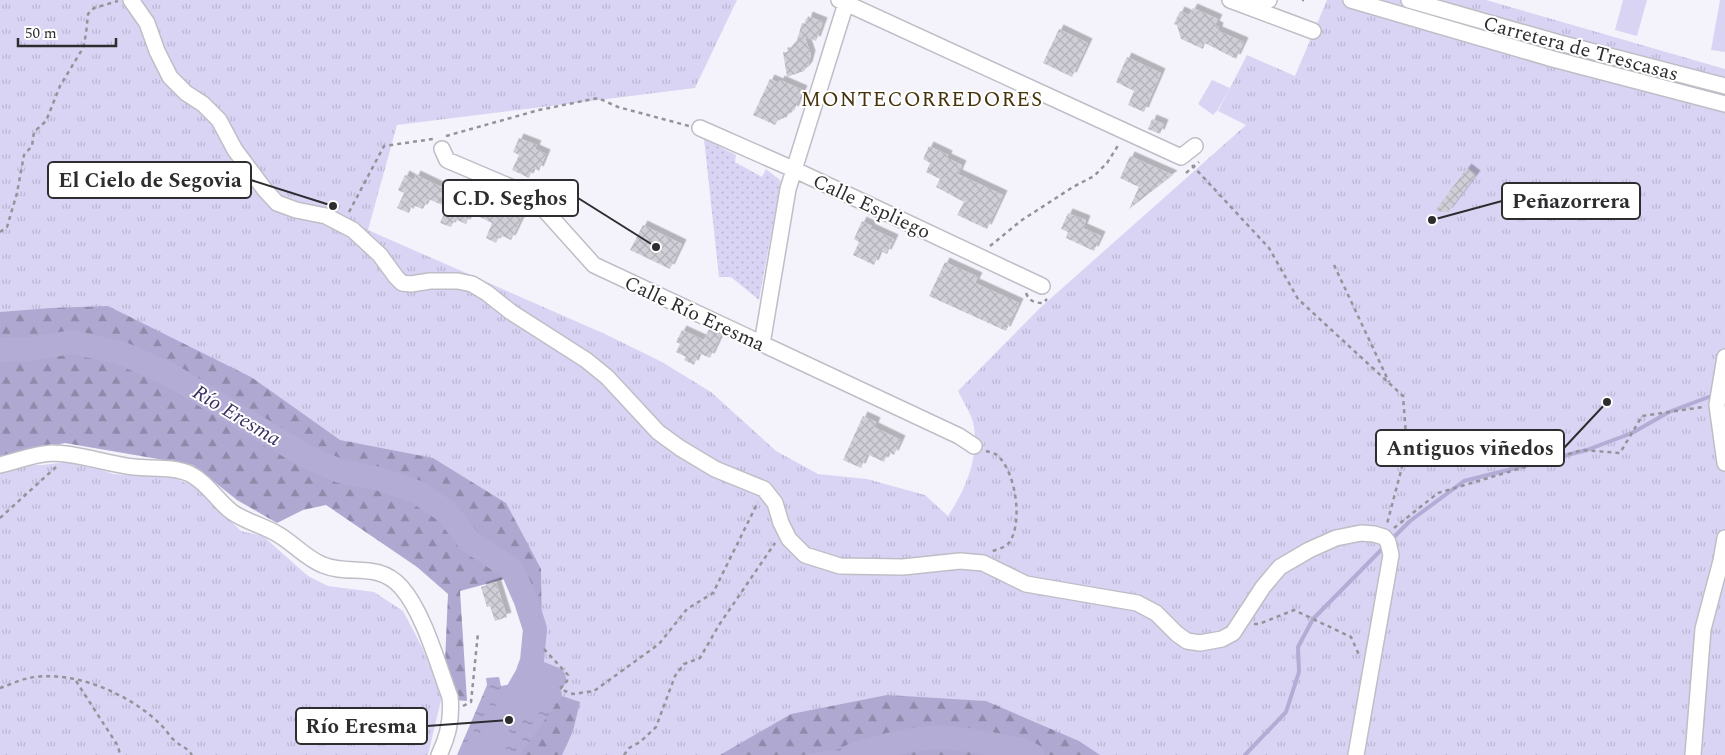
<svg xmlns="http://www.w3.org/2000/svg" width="1725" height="755" font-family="Spectral,serif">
  <defs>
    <pattern id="grass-tufts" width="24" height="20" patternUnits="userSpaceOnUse" patternTransform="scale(1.25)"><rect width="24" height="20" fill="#d9d4f4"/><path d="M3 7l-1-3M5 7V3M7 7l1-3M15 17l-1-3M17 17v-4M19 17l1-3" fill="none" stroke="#bbb6d2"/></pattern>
    <pattern id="forest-firs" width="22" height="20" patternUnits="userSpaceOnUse" patternTransform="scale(1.25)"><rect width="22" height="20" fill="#afa8d1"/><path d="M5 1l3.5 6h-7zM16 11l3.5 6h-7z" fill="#8f89aa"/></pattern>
    <pattern id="park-dots" width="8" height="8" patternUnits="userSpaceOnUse" patternTransform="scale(1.25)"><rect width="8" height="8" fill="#d9d4f4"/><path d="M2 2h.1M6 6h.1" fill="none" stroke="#bbb6d2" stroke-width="1.8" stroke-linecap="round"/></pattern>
    <pattern id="water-ripples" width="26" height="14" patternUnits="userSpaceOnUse" patternTransform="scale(1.25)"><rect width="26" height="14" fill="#b3acd5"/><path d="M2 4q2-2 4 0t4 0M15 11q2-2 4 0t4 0" fill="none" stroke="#928cad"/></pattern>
    <pattern id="building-cross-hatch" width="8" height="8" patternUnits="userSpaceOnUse" patternTransform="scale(1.25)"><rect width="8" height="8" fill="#d0cfd8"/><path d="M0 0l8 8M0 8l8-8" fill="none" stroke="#b3b2ba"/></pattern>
    <filter id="shadow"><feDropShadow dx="4.5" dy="-4.5" stdDeviation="0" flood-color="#0004"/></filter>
  </defs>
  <rect width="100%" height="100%" fill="#f4f3fc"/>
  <!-- grass -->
  <path fill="url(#grass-tufts)" d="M0 0H737L695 88 397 125 368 230 605 334 662 362 711 392 776 451 818 474 867 479 925 495 948 516C965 490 979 459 974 427 973 416 963 402 958 391L1041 307 1246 125 1218 111 1247 55 1295 76 1327 0H1486L1725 69V755H1032L1023 750C992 745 959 735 928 738 902 740 877 748 853 755H481L527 675C531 662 537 641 535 628 532 608 520 588 512 569L0 350Z
    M76 461 113 474 174 478 194 486 241 531 263 536 308 576 328 586 374 592 403 611 422 647 442 696 428 755H0V466L42 465Z"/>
  <!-- forest -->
  <path fill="url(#forest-firs)" d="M108 306 251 377 340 440 433 458 506 503 541 569 542 644 523 652 527 630 519 575 460 591 467 701 454 700 445 662 448 594 417 567 326 505 303 510 277 523 237 500 193 465 65 443 0 458V312L51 308Z
    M887 695 986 701 1079 741 1100 755H882L991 736 906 735 824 755H720L791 714Z
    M562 696 580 702 573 731 562 755H510Z"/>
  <!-- park -->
  <path fill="url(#park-dots)" d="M704 139 736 155 735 162 762 177 766 169 781 181 759 300 731 277H719Z"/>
  <!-- pitch -->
  <path fill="#d9d4f4" d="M1623 0H1647L1637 36 1615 30Z
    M1720 0H1725V52L1711 50Z
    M1212 80 1230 88 1217 111 1213 115 1198 104Z"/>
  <!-- water -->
  <path fill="url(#water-ripples)" d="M520 672 560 689 562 696 520 755H457L487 685 486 678 499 677 501 686 517 683Z
    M884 746 860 755H803L838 749Z"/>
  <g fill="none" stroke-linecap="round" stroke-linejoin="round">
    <!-- stream -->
    <path stroke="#b3acd5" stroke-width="4" d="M1390 541 1410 521 1464 481 1587 450 1632 433 1669 412 1714 395
      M1245 755 1286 712 1299 672 1298 647 1313 619 1385 546"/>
    <!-- river -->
    <path stroke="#b3acd5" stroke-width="24" d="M0 350 31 349 72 342 121 353 167 373 307 457 340 471 380 479 417 492 447 512 469 541 512 569 526 601 535 629 532 661 527 675 481 755
      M528 705 542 697 554 679 529 669
      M853 755C877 748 903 740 928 738 959 735 992 745 1023 750L1032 755"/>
  </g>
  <!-- building -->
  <path fill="url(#building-cross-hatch)" filter="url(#shadow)" d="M1193 8 1218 19 1215 25 1219 27 1218 31 1244 42 1236 59 1205 43 1203 49 1181 39 1177 25 1174 24 1180 11 1189 15Z
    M808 16 823 22 816 41 805 37 811 55 808 66 804 71 787 77 783 52H787L797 40 802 23 806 24Z
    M1059 29 1088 43 1072 77 1043 63Z
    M1127 57 1161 73 1144 112 1128 105 1134 91 1116 82Z
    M770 79 779 83 780 80 803 90 794 111 791 109 787 117 778 120 775 125 753 115Z
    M1152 119 1164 124 1160 134 1148 129Z
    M519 138 537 145 535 149 546 154 539 171 533 168 529 178 512 170 519 155 513 152Z
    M929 146 948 155 947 158 962 165 958 174 1003 195 987 229 957 215 964 202 936 187 940 179 926 172 930 163 923 159Z
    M1130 156 1173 175 1129 209 1139 187 1120 178Z
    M1467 168 1476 175 1448 212 1435 211Z
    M405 175 414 180 416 175 456 194 458 190 502 210 504 206 523 215 511 240 500 235 496 243 486 238 492 223 471 213 466 224 455 219 451 227 440 223 447 207 428 199 423 209 412 205 409 213 397 208 404 193 398 190Z
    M1068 213 1086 220 1083 228 1101 236 1094 251 1066 238 1068 232 1061 229Z
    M862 221 872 226 870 228 894 239 887 254 880 251 874 265 853 255 859 242 854 239Z
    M643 225 682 244 670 269 630 250Z
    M945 262 978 277 975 283 1019 303 1006 331 929 296Z
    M709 329 721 335 710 358 699 353 694 365 684 360 686 357 676 352 680 344 676 342 682 330 704 340Z
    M863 416 876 422 874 427 901 440 894 455 888 452 884 462 867 454 861 468 843 460Z
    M496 582 507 617 495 621 490 606 487 607 481 587Z"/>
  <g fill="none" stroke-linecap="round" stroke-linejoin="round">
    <!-- minor casing -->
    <g stroke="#bfbec6" stroke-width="18">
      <path id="minor" d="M131 0 147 23 157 51 170 77 186 93 203 104 219 120 235 150 265 190 277 203 296 210 326 216 353 230 380 255 396 277 402 283 411 284 430 281H458L472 284 487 293 511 312 586 360 607 377 658 432 680 448 715 469 764 489 775 503 781 523 789 539 805 555 840 566 903 567 960 561 983 563 1026 584 1137 603 1156 613 1177 634 1187 641 1200 643 1222 639 1233 633 1263 587 1280 567 1309 550 1336 538 1361 533 1374 534 1384 537 1388 542 1391 555 1356 755
        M839 0 1181 157 1195 146
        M1230 0 1313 31
        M1351 0 1553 59 1725 104
        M1409 0 1556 42 1725 86
        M1248 6 1269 0
        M700 128 793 169 1042 286
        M442 149 447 160 532 196 594 265 959 436 974 446
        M762 344 788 189 847 0
        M1725 357 1717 405 1725 463
        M0 465C17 461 34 454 52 453 79 453 106 464 134 467 151 469 173 466 190 474 207 482 217 501 232 512 246 522 265 526 279 535 294 544 307 559 323 565 349 576 378 561 401 587 423 611 438 665 450 697 452 716 448 737 439 755
        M1693 755 1703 629 1721 561 1725 538"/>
    </g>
    <!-- path -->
    <path stroke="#949399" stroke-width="2.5" stroke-dasharray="4 4" stroke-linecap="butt" d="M1302 0H1304
      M446 136 539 110 598 98 618 107 689 126
      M1192 165 1269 248 1298 299 1403 396 1407 448 1387 524
      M1186 173 1199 162
      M349 212 384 146 433 139
      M0 232 7 227 17 193 24 155 32 146 34 132 46 121 60 86 83 48 86 34 88 14 94 8 118 1
      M990 246 1022 220 1073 187 1094 176 1107 163 1119 144
      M1334 265 1389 382
      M1026 293C1029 301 1035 303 1043 303L1047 299
      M986 451C989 452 994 453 997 455 1016 471 1024 525 1008 544 1004 548 995 550 990 552
      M0 518 56 467
      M1394 528 1438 493 1582 450 1620 453 1642 416 1703 407
      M1254 624H1259L1294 610 1351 637 1360 657
      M544 649 568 675 567 681 560 689 573 694 594 691 659 644 687 609 713 593 758 502
      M76 681 118 746 120 755
      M0 688C9 685 19 680 29 678 74 669 132 695 162 726 167 731 170 737 175 741 181 747 186 746 192 755
      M463 706 471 702 478 633
      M624 755 629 748 640 742 656 727 675 676 684 664 700 658 719 625 775 543"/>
    <!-- minor -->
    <use href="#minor" stroke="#fff" stroke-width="15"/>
  </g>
  <g text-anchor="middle" stroke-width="4" stroke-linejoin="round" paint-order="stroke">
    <!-- street labels -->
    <g font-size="20" fill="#2d2d30" stroke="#fff">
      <text transform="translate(1581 48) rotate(15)" y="7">Carretera de Trescasas</text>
      <text transform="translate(872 206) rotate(25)" y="7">Calle Espliego</text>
      <text transform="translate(695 313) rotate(25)" y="7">Calle Río Eresma</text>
    </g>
    <!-- neighbourhood labels -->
    <g font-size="21" letter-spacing="1" fill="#47340d" stroke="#fff">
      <text x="922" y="106">MONTECORREDORES</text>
    </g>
    <!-- water labels -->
    <g font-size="21" font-style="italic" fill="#3c2f63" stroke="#fff">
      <text transform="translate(237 415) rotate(31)" y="7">Río Eresma</text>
    </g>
  </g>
  <!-- callouts -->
  <path fill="none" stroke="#2d2d30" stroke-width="2" d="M333 206L251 180M656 247L578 198M1432 220L1502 201M1607 402L1564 448M509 720L427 726"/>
  <g fill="#2d2d30" stroke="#fff" stroke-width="2">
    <circle cx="333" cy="206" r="5"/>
    <circle cx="656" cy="247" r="5"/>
    <circle cx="1432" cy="220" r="5"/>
    <circle cx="1607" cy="402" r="5"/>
    <circle cx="509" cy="720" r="5"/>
  </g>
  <g fill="#fff" stroke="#2d2d30" stroke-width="2">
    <rect x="48" y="162" width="203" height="36" rx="5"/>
    <rect x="443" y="180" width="135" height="36" rx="5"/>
    <rect x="1502" y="183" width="138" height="36" rx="5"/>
    <rect x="1376" y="430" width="188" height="36" rx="5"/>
    <rect x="296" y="708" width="131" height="36" rx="5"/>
  </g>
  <g font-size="21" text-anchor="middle" font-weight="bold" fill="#2d2d30">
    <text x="150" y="187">El Cielo de Segovia</text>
    <text x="510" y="205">C.D. Seghos</text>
    <text x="1571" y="208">Peñazorrera</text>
    <text x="1470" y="455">Antiguos viñedos</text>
    <text x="361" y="733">Río Eresma</text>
  </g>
  <!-- scale -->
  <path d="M18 38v8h98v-8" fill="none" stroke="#2d2d30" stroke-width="2.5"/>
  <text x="25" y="38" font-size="15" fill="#2d2d30" stroke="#ffffff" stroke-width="4" paint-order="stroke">50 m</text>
</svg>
